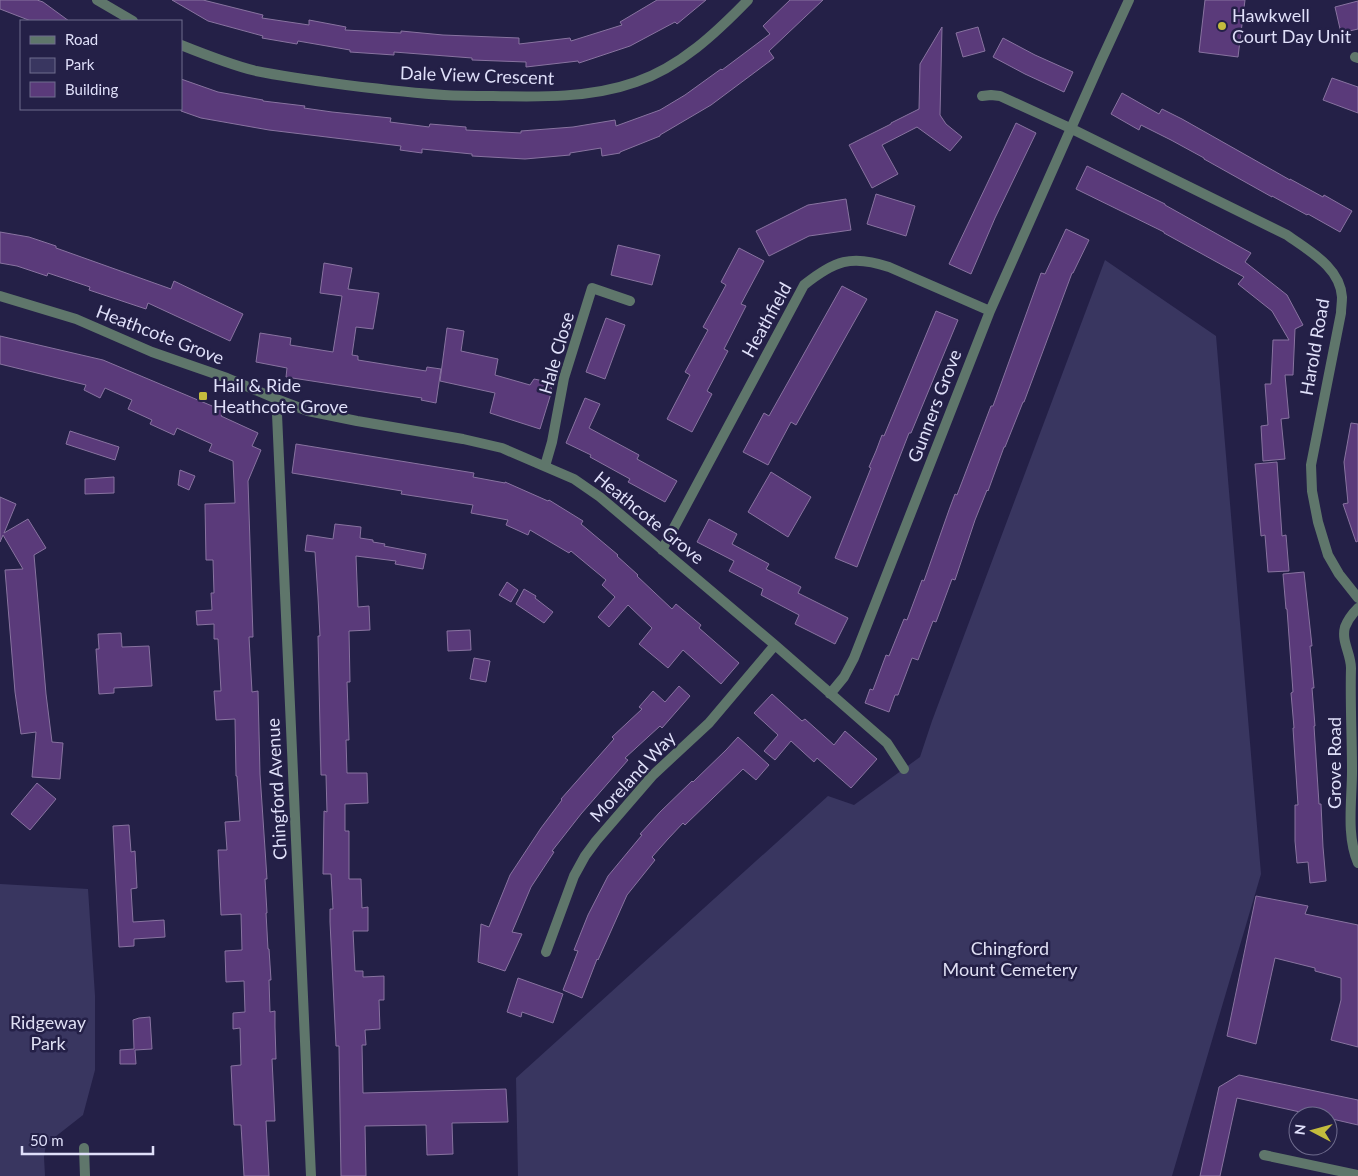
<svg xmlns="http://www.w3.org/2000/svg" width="1358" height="1176" font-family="Lato,sans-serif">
  <rect width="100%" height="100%" fill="#242047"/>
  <!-- green -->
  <path fill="#393660" d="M1105 260 1216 336 1261 874 1172 1176H518L516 1078 828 796 854 805 920 757 932 721Z
    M0 884 88 889 95 996V1070L83 1115 46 1144 44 1157 45 1176H0Z"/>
  <!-- building -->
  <path fill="#5a3a7a" stroke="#8873a0" d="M0 0H37L43 2 69 21H31L0 9Z
    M172 0H203L263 15 262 18 309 25V20L346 27 345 30 401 33V31L443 35 519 38V44L570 38 571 41 622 25 620 22 657 0H706L677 24 675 22 630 46 579 63 578 61 526 67V62L472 60V58L394 52V55L350 52V50L298 41 297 44 262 38 263 36 208 21Z
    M790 0H823L769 51 774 58 711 105 660 135V136L620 152V153L602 156 601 148 570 153V155L525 159 472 156V154L422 149V153L400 150 401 146 269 130 201 118 181 111V79L218 92 263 100V101L305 106 304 108 332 112 391 118 390 122 429 127 430 124 466 127V130L521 133V131L573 127 615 120 616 126 660 110 685 95 721 69 722 70 770 34 763 26Z
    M1205 0H1245L1238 57 1199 52Z
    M1358 1V29L1341 33 1335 7Z
    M942 27 940 115 946 124 962 137 950 151 917 127 882 145 898 174 872 188 849 145 891 124V123L919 109 920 64Z
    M978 27 985 51 963 57 956 33Z
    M1003 38 1035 55 1073 72 1064 92 1025 74 993 57Z
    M1332 78 1358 87V113L1323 100Z
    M1122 93 1159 114 1162 109 1182 119 1290 180V179L1323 197 1324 195 1352 211 1340 232 1308 214 1307 215 1272 196V197L1204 159V158L1171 140 1141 125 1139 130 1111 114Z
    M1016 123 1036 133 995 218 971 274 949 264Z
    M1087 166 1165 204V205L1251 253 1245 262 1287 295 1303 325 1295 329 1293 375H1285L1289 418 1281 419 1285 459 1263 461 1261 426 1268 425 1265 384H1271L1273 340H1289L1272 311 1238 284 1244 277 1164 233V232L1076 189Z
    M876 194 915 206 906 236 867 224Z
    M846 199 851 230 809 236 769 256 756 231 808 205Z
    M1066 229 1089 240 1073 273H1072L1024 402H1023L1005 447H1004L988 491 987 490 975 520 955 580 952 579 936 622 933 621 918 660 912 658 898 695H895L889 712 865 703 870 689 873 690 886 655 889 656 904 619 907 620 922 580 924 581 949 510 955 494 957 495 991 406H993L1041 273 1045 274Z
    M0 232 29 237 56 246V248L171 289 174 281 243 314 230 341 148 303 146 309 89 290 90 287 48 273 47 276 17 266 0 263Z
    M618 245 660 255 652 285 611 275Z
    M739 248 764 261 741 304 746 306 724 349 728 351 707 391 712 394 692 432 667 419 690 375 685 372 708 330 703 327 726 285 721 282Z
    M324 263 352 268 348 289 379 293 373 329 356 327 352 355 358 356V360L426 371 427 367 441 369 436 403 421 400 422 398 286 377 287 368 256 362 260 333 291 338 290 345 333 352 342 296 320 293Z
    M842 286 867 299 796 425 791 422 768 465 743 452 764 413 769 416Z
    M936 311 958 320 911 433H909L857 567 835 558 871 468 869 467 876 451 882 435 884 436Z
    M606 318 625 325 605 379 586 372Z
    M447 328 464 331 461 351 498 359 495 375 530 385 534 379 549 382 552 390 540 429 490 413 495 393 440 381Z
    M0 336 103 360 224 411 221 416 258 433 252 446 261 450 248 481 253 637H249L252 692 258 691 260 774 267 879H265L267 913H266L268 949H269L271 980H269L270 1012 275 1011V1027L276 1059H272L275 1121H266L269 1176H244L241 1125H234L231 1066 241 1065 240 1028 233 1029V1013L245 1012 244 981 226 982 225 951 242 950 241 914 221 915 218 850H227L225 822 240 821 237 776H236L235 719 216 720 214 691H221L218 639H214V624L197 625 196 611 212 610 211 593H214L213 560H206L205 504 235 503 233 461 209 451 212 444 177 428 174 435 150 424 152 420 128 409 132 400 105 388 100 398 84 390 86 385 0 364Z
    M585 398 600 404 589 428 639 455 637 459 677 481 665 502 628 482 630 479 590 457 591 455 566 443Z
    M1351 423 1358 424V541L1356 542 1343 504 1348 503 1344 462Z
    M70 431 119 447 115 460 66 444Z
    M296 444 474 473 473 477 505 483V482L548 501 549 500 583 521 581 524 618 555 617 556 638 575 637 576 672 609 676 604 701 625 699 628 739 663 721 684 683 650 668 668 639 644 652 628 628 605 609 627 598 617 615 597 602 585 606 580 571 551 569 553 530 530 528 535 506 525 508 520 471 513 473 505 401 494 402 491 292 473Z
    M1277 462 1282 536 1286 535 1289 571 1268 572 1265 535 1261 536 1255 464Z
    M180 470 195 476 189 490 178 485Z
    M771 472 811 497 788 537 748 512Z
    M114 477V493L85 494V479Z
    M0 497 16 504 4 533 28 519 46 548 34 555 46 694 52 742 63 743 60 779 32 777 36 732 21 734 15 692 5 570 23 569 3 535 0 542Z
    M709 519 737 534 732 544 769 564 766 569 801 587 798 593 848 618 835 644 795 624 799 615 761 595 763 589 729 571 734 561 697 542Z
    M335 524 361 527 360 538 373 540V542L385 544 384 546 426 554 423 569 395 564 396 561 356 556 358 607 369 606 370 630 349 631 350 682H347L349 740H346L347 773H367L368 803 345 804V831H349V879H361L362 908 368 907V931H353L355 971H363V977L384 976V1000H379L380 1029 365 1030 366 1045H362L363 1093 506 1089 508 1122 452 1123 453 1154 427 1155 426 1125 365 1126 366 1176H341L339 1046H336L330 922V909H333L331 874H323L324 811 327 812 326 775H321L318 636H320L318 597 315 552 305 551 307 535 333 539Z
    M1304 572 1312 646H1310L1314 688H1312L1315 726H1314L1319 804H1321L1323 847 1326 881 1310 883 1308 862 1297 863 1295 841V805H1298L1293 728H1294L1291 693 1293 692 1287 609H1286L1283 574Z
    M507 582 518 590 511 602 499 595Z
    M524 589 536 596 535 598 553 612 544 623 516 604Z
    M470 630 471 650 448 651 447 631Z
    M121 633 122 647 149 646 152 686 114 688V693L99 694 96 649H99L98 634Z
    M474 658 490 661 486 682 470 679Z
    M679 686 690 696 662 728 660 726 625 758 628 760 581 814 552 851 554 852 531 887 512 932 522 934 505 971 478 962 481 924 489 927 510 875 541 828 562 800 561 799 614 739 612 737 642 709 639 707 653 691 665 702Z
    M772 694 802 721 805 719 834 745 845 731 877 759 851 788 817 758 814 762 791 741 775 760 764 751 778 735 754 713Z
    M738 737 769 765 756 780 743 769 685 825 683 823 668 839 652 857 655 860 627 895 598 960 597 959 582 998 563 990 578 951 574 950 588 915 608 876 642 835 640 834 660 812 692 781 693 782 726 750Z
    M37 783 56 799 30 830 11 814Z
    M129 825 131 852 135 851 137 888 131 889 133 922 164 920 165 937 134 939V946L119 947 113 826Z
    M1256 896 1308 906 1305 914 1358 925V1047L1331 1040 1341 1000V978L1315 971V968L1275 958 1256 1044 1227 1036Z
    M518 978 563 994 553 1023 522 1012 521 1017 507 1012Z
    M150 1017 152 1049 135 1050 136 1064H120V1050L134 1049 133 1020 139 1018Z
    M1239 1075 1358 1100V1125L1328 1118V1116H1318L1237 1098 1220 1176H1200L1219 1087Z"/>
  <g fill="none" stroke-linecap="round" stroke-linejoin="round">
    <!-- street -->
    <path stroke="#5f766b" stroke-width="10" d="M97 0 133 21
      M181 45C206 55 231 65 256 71 286 77 316 81 346 85 379 89 412 93 444 95 460 96 477 96 493 96 541 97 591 98 636 82 680 67 716 33 748 0
      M1355 57 1358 58
      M982 96 991 95 1000 96 1070 128 1287 235C1309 251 1340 267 1342 297 1342 303 1341 308 1341 313L1311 465 1312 491 1318 522 1328 555 1339 574 1358 598
      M0 296 76 319 152 352 227 378 279 400 308 411 357 421 463 439 502 448 574 479 600 497 775 645 887 743 904 769
      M279 400 277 414 311 1176
      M545 466 552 442 564 378 592 288 630 301
      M662 550 804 285C834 261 851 254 889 267L990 311
      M1358 608C1353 613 1348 619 1345 627 1341 641 1351 654 1351 668 1350 702 1352 737 1352 771 1352 801 1346 835 1358 863
      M830 694 844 677 854 658 990 311 1100 63 1129 0
      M546 952 574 876 585 856 596 841 653 775 709 723 775 645
      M84 1148 85 1176
      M1264 1155 1358 1175"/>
  </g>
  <!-- markers -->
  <g fill="#c4bc3d" stroke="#242047" stroke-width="2">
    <circle cx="1222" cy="26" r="5"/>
    <rect x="198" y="391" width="10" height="10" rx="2.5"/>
  </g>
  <g text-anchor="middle" stroke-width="5" stroke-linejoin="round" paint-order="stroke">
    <!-- poi labels -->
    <g font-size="18" fill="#dfdff9" stroke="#242047" text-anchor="start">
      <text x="1232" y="22">Hawkwell<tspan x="1232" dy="21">Court Day Unit</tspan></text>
      <text x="213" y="392">Hail &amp; Ride<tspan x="213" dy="21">Heathcote Grove</tspan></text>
    </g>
    <!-- street labels -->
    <g font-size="18" fill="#dfdff9" stroke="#242047">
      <text transform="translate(477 76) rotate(2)" y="6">Dale View Crescent</text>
      <text transform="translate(767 320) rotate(-61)" y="6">Heathfield</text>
      <text transform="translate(160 335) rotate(21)" y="6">Heathcote Grove</text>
      <text transform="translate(1315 347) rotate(-80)" y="6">Harold Road</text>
      <text transform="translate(557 353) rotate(-74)" y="6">Hale Close</text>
      <text transform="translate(935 406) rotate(-69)" y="6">Gunners Grove</text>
      <text transform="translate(649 518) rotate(39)" y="6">Heathcote Grove</text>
      <text transform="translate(1335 763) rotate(-90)" y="6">Grove Road</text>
      <text transform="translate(633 777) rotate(-47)" y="6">Moreland Way</text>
      <text transform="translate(277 789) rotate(-93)" y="6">Chingford Avenue</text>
    </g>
    <!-- park labels -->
    <g font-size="18" fill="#dfdff3" stroke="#242047">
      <text x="1010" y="955">Chingford<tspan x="1010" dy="21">Mount Cemetery</tspan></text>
      <text x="48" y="1029">Ridgeway<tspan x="48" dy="21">Park</tspan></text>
    </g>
  </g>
  <!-- legend -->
  <rect x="20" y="20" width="162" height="90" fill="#242047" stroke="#6f6c8e"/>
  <rect x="30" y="36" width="25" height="8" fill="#5f766b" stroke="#6f6c8e"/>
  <text x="65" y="45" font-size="15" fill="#dfdff9">Road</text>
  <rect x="30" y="58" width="25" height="15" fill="#393660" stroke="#6f6c8e"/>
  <text x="65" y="70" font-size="15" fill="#dfdff9">Park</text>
  <rect x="30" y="82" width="25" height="15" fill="#5a3a7a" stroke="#6f6c8e"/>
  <text x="65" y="95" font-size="15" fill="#dfdff9">Building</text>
  <!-- north arrow -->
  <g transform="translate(1313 1131) rotate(276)"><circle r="24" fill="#242047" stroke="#6f6c8e"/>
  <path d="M0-4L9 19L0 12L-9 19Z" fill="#c4bc3d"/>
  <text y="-8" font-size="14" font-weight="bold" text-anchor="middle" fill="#dfdff9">N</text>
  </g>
  <!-- scale -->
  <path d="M22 1146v8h131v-8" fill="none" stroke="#dfdff9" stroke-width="2.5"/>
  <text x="30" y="1146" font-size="15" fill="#dfdff9" stroke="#242047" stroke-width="4" paint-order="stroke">50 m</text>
</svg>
